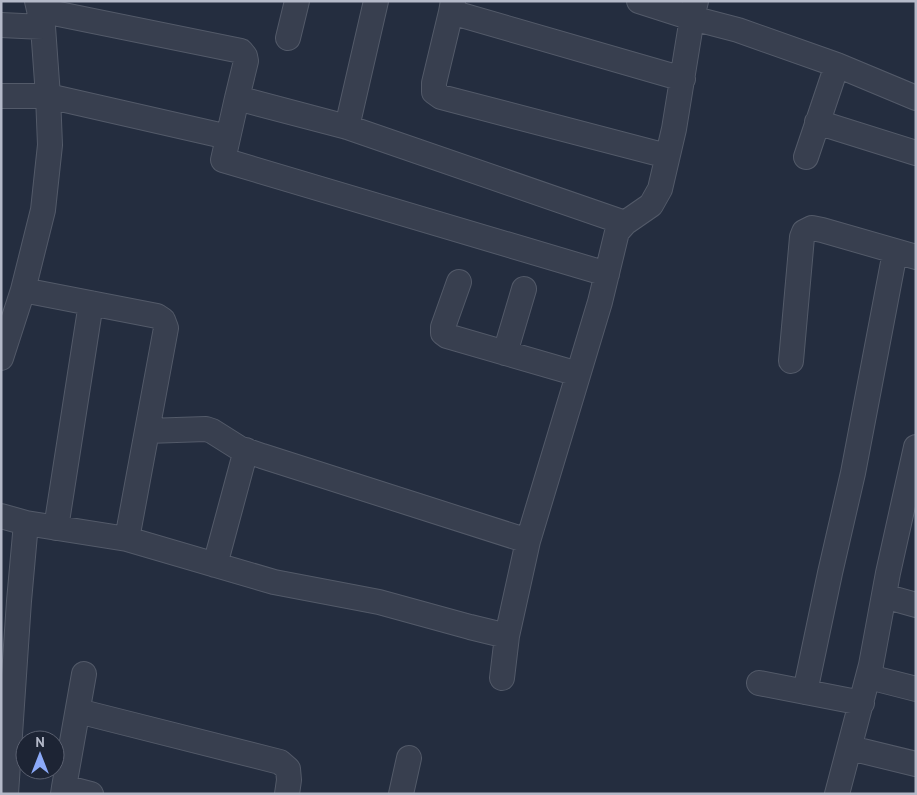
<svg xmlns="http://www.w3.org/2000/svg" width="917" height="795" font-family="'PT Sans',sans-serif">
  <rect width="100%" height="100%" fill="#242d3f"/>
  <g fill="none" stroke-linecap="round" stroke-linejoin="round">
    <!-- minor casing -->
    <g stroke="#535a69" stroke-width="26">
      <path id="minor" d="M453 1 451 12 683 79
        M639 1 692 18 696 1
        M39 10 241 51 245 56 246 61 237 98
        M451 12 434 83V92L441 97 667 156
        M1 25 43 27
        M288 38 297 1
        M1 96H48L228 137
        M817 122 916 153
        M347 127 376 1
        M806 157 837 65
        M607 274 223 160 237 98 347 127 625 223
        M459 282 443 327V333L447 336 578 374
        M23 290 157 316 163 320 166 328 127 539
        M505 353 524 289
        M1 358 23 290 43 210 50 145 48 96 43 27 37 1
        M791 361 802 237 804 232 812 228 822 230 916 257
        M147 431 206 429 212 431 239 448 262 456 528 541
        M1 516 26 523 19 601 6 794
        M26 523 127 539 274 582 379 602 470 627 507 636 502 678
        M56 528 91 303
        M215 565 246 450
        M884 596 916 605
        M507 636 528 541 572 395 600 302 617 232 625 223 651 205 660 189 674 129 692 18 738 30 837 65 916 98
        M869 677 916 689
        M759 683 862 703
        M805 692 830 573 853 473 895 252
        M78 711 280 762 288 769 289 780 287 794
        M850 748 916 764
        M64 787 84 674
        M63 794 64 787 91 794
        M401 794 409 758
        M837 794 871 665 888 573 916 447"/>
    </g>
    <!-- minor -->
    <use href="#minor" stroke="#383f4f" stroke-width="24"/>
  </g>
  <!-- border -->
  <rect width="917" height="795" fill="none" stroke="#b5bac9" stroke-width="5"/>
  <!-- north arrow -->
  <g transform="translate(40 755)"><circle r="24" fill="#1d2434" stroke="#5a6070"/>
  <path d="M0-4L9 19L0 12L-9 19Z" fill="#8ba9f8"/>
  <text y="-8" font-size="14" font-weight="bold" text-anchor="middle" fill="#b5bac9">N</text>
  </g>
</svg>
